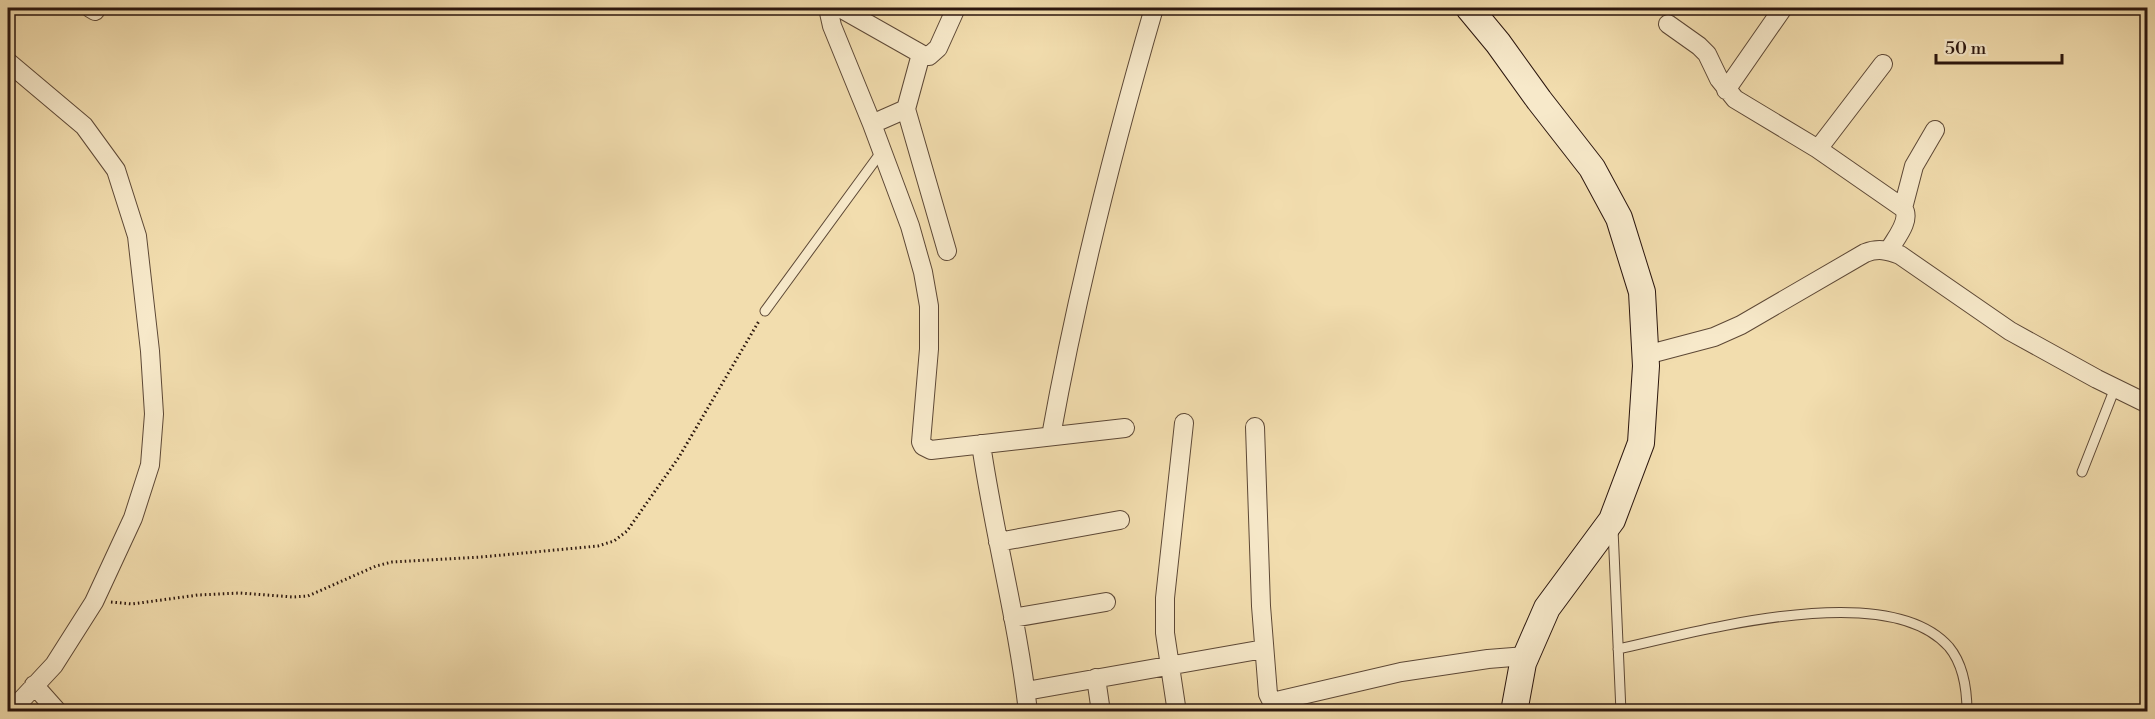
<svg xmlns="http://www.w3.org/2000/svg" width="2155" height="719" font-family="'Libre Bodoni',serif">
  <rect width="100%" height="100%" fill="#f2ddae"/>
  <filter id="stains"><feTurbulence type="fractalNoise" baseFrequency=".00333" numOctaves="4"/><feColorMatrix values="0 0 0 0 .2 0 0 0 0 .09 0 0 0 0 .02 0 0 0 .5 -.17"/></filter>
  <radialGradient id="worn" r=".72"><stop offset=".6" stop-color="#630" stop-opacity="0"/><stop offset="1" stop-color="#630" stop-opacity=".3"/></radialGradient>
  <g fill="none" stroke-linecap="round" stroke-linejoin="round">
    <!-- lane casing -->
    <g stroke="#5d4836" stroke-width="11">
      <path id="lane" d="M765 311 882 151
        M2082 472 2115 388
        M1613 529 1621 712
        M1618 649C1697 632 1888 577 1949 647 1963 664 1967 690 1967 712"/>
    </g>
    <!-- street casing -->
    <g stroke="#5d4836" stroke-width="20">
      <path id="street" d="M90 8 95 11
        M828 8 832 26 872 124 910 226 923 272 929 306V349L921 442 923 446 931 450 1125 428
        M840 8 923 55 929 56 938 48 956 8
        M1668 24 1699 46 1707 54 1719 79 1735 99 1818 149 1903 208C1912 220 1895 239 1889 250
        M921 54 906 109 947 251
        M8 62 84 126 116 170 137 236 150 351 154 414 150 465 133 518 94 602 54 665 14 708 8 712
        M1726 90 1783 8
        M872 124 906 109
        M1818 149 1883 64
        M1903 208 1914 166 1935 130
        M1646 355 1714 337 1741 325 1865 253C1878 248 1887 250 1900 255L2010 331 2097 379 2148 404
        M1255 427 1261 606 1268 694 1272 702 1401 672 1488 659 1526 656
        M1051 436C1077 291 1113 149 1154 8
        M981 444C994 534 1018 622 1028 712
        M998 542 1120 520
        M1013 618 1106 602
        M1096 678 1101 712
        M34 685 58 712
        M1026 691 1264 649
        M1176 706 1165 633V598L1184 423"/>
    </g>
    <!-- secondary casing -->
    <g stroke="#2b160e" stroke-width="28">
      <path id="secondary" d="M1469 8 1498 43 1539 100 1592 168 1619 218 1642 292 1646 366 1641 443 1612 520 1547 608 1523 663 1514 712"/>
    </g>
    <!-- path -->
    <path stroke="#2b160e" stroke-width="3" stroke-dasharray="1.5 3" stroke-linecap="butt" d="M111 602 132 604 198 595 240 593 293 597 308 596 376 566 392 562 481 557 598 546 614 541 627 531 679 457 759 321"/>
    <!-- lane -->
    <use href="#lane" stroke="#f7e9ca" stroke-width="9"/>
    <!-- street -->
    <use href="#street" stroke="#f7e9ca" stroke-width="18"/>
    <!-- secondary -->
    <use href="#secondary" stroke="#f7e9ca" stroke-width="26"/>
  </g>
  <!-- margin -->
  <rect width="2155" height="719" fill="none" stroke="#f2ddae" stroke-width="30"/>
  <rect x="9" y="9" width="2137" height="701" fill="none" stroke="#2b160e" stroke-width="3"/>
  <rect x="15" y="15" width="2125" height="689" fill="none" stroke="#2b160e" stroke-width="1.5"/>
  <!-- scale -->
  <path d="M1936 54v9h126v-9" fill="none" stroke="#2b160e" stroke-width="3"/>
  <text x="1945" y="54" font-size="18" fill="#2b160e" stroke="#f7e9ca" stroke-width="4.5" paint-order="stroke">50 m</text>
  <rect width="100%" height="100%" filter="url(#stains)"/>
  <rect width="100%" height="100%" fill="url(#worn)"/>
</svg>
